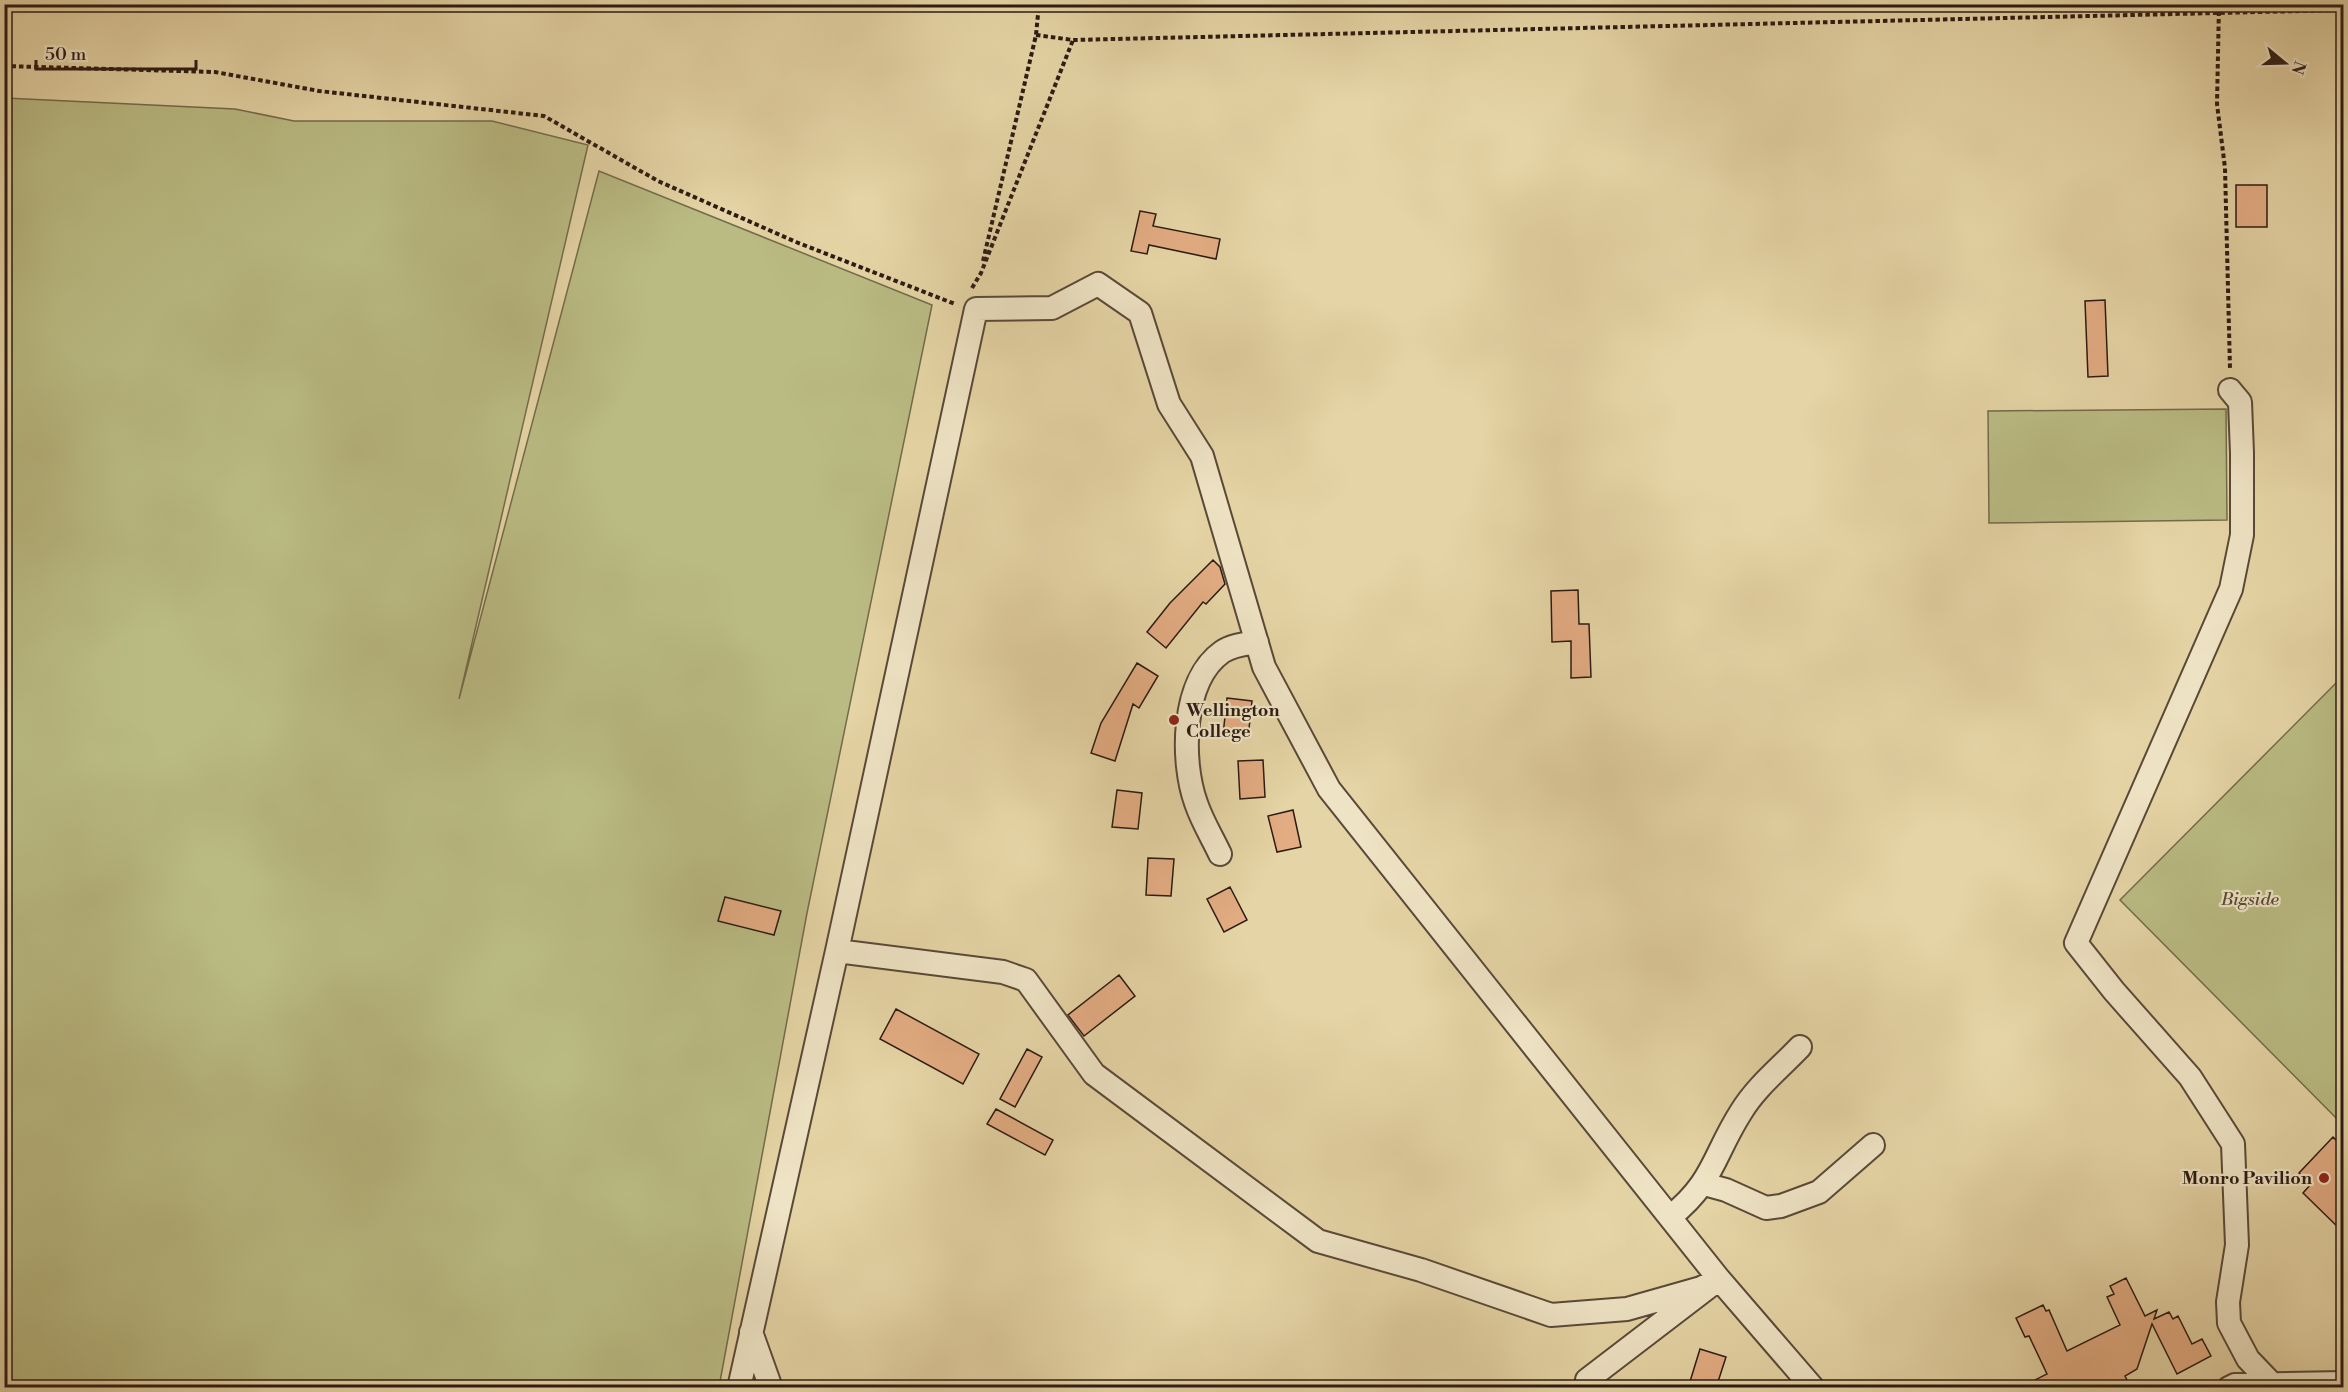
<svg xmlns="http://www.w3.org/2000/svg" width="2348" height="1392" font-family="'Libre Bodoni',serif">
  <rect width="100%" height="100%" fill="#e5d4a5"/>
  <filter id="stains"><feTurbulence type="fractalNoise" baseFrequency=".00333" numOctaves="4"/><feColorMatrix values="0 0 0 0 .2 0 0 0 0 .09 0 0 0 0 .02 0 0 0 .5 -.17"/></filter>
  <radialGradient id="worn" r=".72"><stop offset=".6" stop-color="#630" stop-opacity="0"/><stop offset="1" stop-color="#630" stop-opacity=".3"/></radialGradient>
  <!-- green -->
  <path fill="#babb83" stroke="#736b4b" stroke-width="1.5" d="M5 98 235 109 294 121H492L588 145 459 699 599 171 932 305 807 913 719 1387 5 1388Z
    M2226 409 2227 520 1989 523 1988 411Z
    M2343 676V1125L2120 900Z"/>
  <!-- building -->
  <path fill="#e3ac83" stroke="#2c1b13" stroke-width="1.5" d="M2236 185H2267V227H2236Z
    M1140 211 1156 214 1153 226 1220 239 1216 259 1149 245 1147 254 1131 251Z
    M2105 300 2108 376 2088 377 2085 301Z
    M1213 560 1220 567 1225 584 1206 604 1203 602 1166 648 1147 632 1170 603Z
    M1578 590 1579 624H1589L1591 677 1571 678V641L1552 642 1551 591Z
    M1137 663 1158 676 1139 708 1133 704 1115 761 1091 753 1101 723Z
    M1227 698 1252 701 1248 738 1223 735Z
    M1263 760 1265 797 1240 799 1238 761Z
    M1117 790 1142 793 1138 829 1112 827Z
    M1293 810 1301 847 1277 852 1268 816Z
    M1148 858 1174 859 1171 896 1146 895Z
    M1230 887 1247 920 1224 932 1207 899Z
    M725 897 781 911 774 935 718 921Z
    M1119 975 1135 996 1084 1036 1068 1015Z
    M896 1009 979 1054 963 1084 880 1039Z
    M1027 1049 1042 1057 1015 1107 1000 1099Z
    M996 1109 1053 1140 1045 1155 987 1124Z
    M2333 1137 2343 1147V1232L2303 1193 2311 1184 2299 1173Z
    M2126 1278 2145 1316 2157 1310 2154 1319 2169 1312 2173 1319 2178 1316 2192 1344 2202 1339 2211 1356 2177 1374 2152 1324 2137 1369 2125 1376 2131 1388H2019L2047 1374 2029 1336 2025 1337 2016 1318 2043 1305 2046 1311 2049 1310 2067 1351 2120 1325 2107 1297 2114 1294 2110 1286Z
    M1700 1349 1726 1357 1716 1388H1688Z"/>
  <g fill="none" stroke-linecap="round" stroke-linejoin="round">
    <!-- minor casing -->
    <g stroke="#5a4938" stroke-width="26">
      <path id="minor" d="M2230 390 2240 402 2242 453V535L2231 589 2076 943 2114 991 2190 1077 2233 1144 2237 1245 2228 1302 2229 1323 2248 1359 2272 1384
        M1220 854C1212 837 1202 821 1196 803 1181 762 1181 681 1222 652 1232 645 1245 644 1257 642
        M837 951 1003 972 1026 980 1094 1074 1318 1241 1421 1270 1551 1315 1627 1309 1701 1288 1719 1279 1587 1380
        M1704 1184 1726 1190 1766 1208 1781 1206 1819 1192 1873 1145
        M1670 1217C1714 1182 1713 1156 1741 1112 1756 1087 1780 1068 1800 1047
        M751 1332 771 1388
        M739 1388 837 951 976 309 1052 308 1098 284 1140 313 1169 404 1202 456 1264 667 1329 789 1719 1279 1813 1388
        M2229 1388 2235 1385 2344 1383"/>
    </g>
    <!-- path -->
    <path stroke="#2c1b13" stroke-width="4" stroke-dasharray="4.5 3" stroke-linecap="butt" d="M2219 4 2217 104 2225 168 2230 369
      M1036 35 1073 40 2344 10
      M4 66 215 72 319 91 544 116 658 181 796 242 955 304
      M983 261 1036 35 1039 4
      M972 288 981 273 1073 40"/>
    <!-- minor -->
    <use href="#minor" stroke="#eee3c4" stroke-width="22"/>
    <!-- rail -->
    <path stroke="#2c1b13" stroke-width="4.5" stroke-dasharray="10 10" stroke-linecap="butt" d="M4 6 50 4"/>
  </g>
  <!-- markers -->
  <g fill="#8f2418" stroke="#eee3c4" stroke-width="2">
    <circle cx="1174" cy="720" r="6"/>
    <circle cx="2324" cy="1178" r="6"/>
  </g>
  <g text-anchor="middle" stroke-width="4.5" stroke-linejoin="round" paint-order="stroke">
    <!-- poi labels -->
    <g font-size="18" font-weight="bold" fill="#2c1b13" stroke="#eee3c4" text-anchor="start">
      <text x="1186" y="716">Wellington<tspan x="1186" dy="21">College</tspan></text>
      <text x="2312" y="1184" text-anchor="end">Monro Pavilion</text>
    </g>
    <!-- park labels -->
    <g font-size="18" font-style="italic" fill="#574b35" stroke="#eee3c4">
      <text x="2250" y="905">Bigside</text>
    </g>
  </g>
  <!-- margin -->
  <rect width="2348" height="1392" fill="none" stroke="#e5d4a5" stroke-width="24"/>
  <rect x="6" y="6" width="2336" height="1380" fill="none" stroke="#2c1b13" stroke-width="3"/>
  <rect x="12" y="12" width="2324" height="1368" fill="none" stroke="#2c1b13" stroke-width="1.5"/>
  <!-- north arrow -->
  <g transform="translate(2285 63) rotate(109)" stroke="#eee3c4" stroke-width="4.5" paint-order="stroke">
  <path d="M0-4.5L10 22L0 15L-10 22Z" fill="#2c1b13"/>
  <text y="-9" font-size="16" font-weight="bold" text-anchor="middle" fill="#2c1b13">N</text>
  </g>
  <!-- scale -->
  <path d="M36 60v9h160v-9" fill="none" stroke="#2c1b13" stroke-width="3"/>
  <text x="45" y="60" font-size="18" fill="#2c1b13" stroke="#eee3c4" stroke-width="4.5" paint-order="stroke">50 m</text>
  <rect width="100%" height="100%" filter="url(#stains)"/>
  <rect width="100%" height="100%" fill="url(#worn)"/>
</svg>
